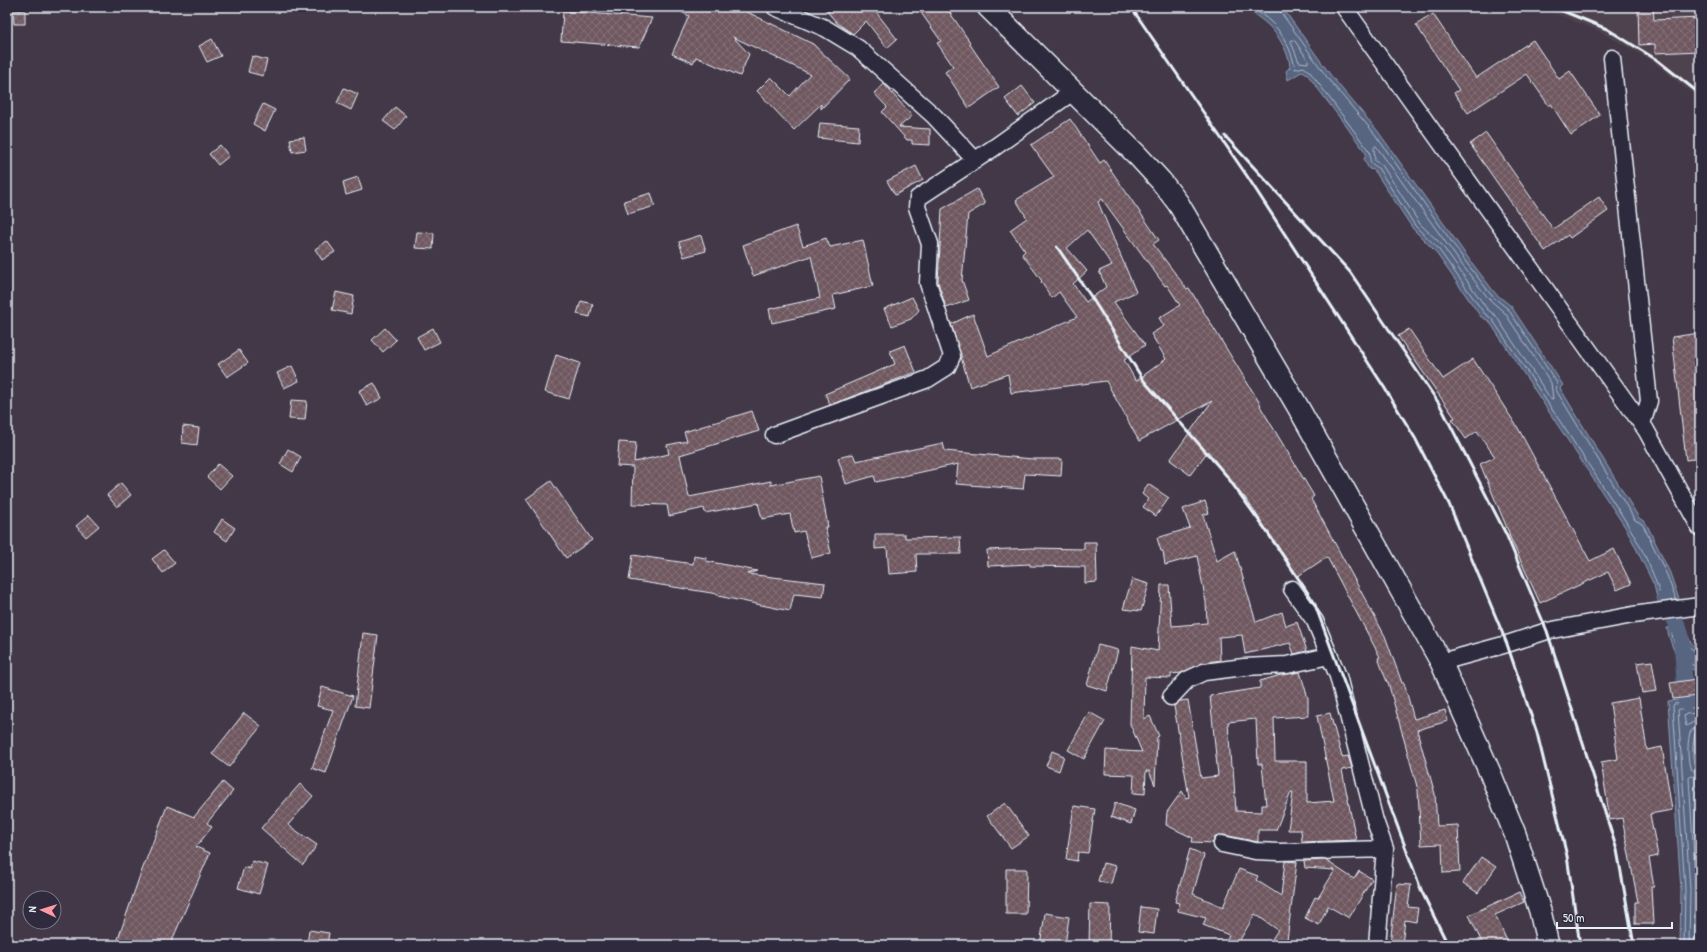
<svg xmlns="http://www.w3.org/2000/svg" width="1707" height="952" font-family="'Patrick Hand',sans-serif">
  <defs>
    <pattern id="building-cross-hatch" width="8" height="8" patternUnits="userSpaceOnUse"><rect width="8" height="8" fill="#705860"/><path d="M0 0l8 8M0 8l8-8" fill="none" stroke="#847078"/></pattern>
  </defs>
  <rect width="100%" height="100%" fill="#423848"/>
  <filter id="ink" filterUnits="userSpaceOnUse"><feTurbulence type="fractalNoise" baseFrequency=".025" numOctaves="2"/><feDisplacementMap in="SourceGraphic" scale="8" xChannelSelector="R" yChannelSelector="G"/><feConvolveMatrix kernelMatrix="1 2 1 2 8 2 1 2 1" color-interpolation-filters="sRGB"/></filter>
  <g filter="url(#ink)">
    <!-- built -->
    <path fill="#50424f" d="M1538 7H1700V100L1652 61 1599 31Z"/>
    <!-- water -->
    <path fill="#586581" stroke="#929db1" d="M1244 7H1282L1332 77 1377 130 1469 259 1495 293 1511 306 1563 385 1560 388 1639 518 1645 522 1648 527 1670 573 1683 611 1661 614 1654 585 1627 530 1489 321 1481 317 1434 250 1413 229 1374 170 1369 169 1364 160 1366 153 1307 74 1303 71 1288 80 1286 71 1290 67C1289 53 1279 36 1269 26 1262 19 1252 13 1244 7Z
      M1686 626C1688 637 1689 645 1700 648V672C1679 667 1671 648 1667 628Z
      M1700 698V731L1698 742 1700 790V945H1680L1681 890 1668 701Z"/>
    <g fill="none" stroke-linecap="round" stroke-linejoin="round">
      <!-- shore -->
      <path stroke="#aeb9c8" stroke-width="1" d="M1250 7C1257 12 1265 16 1271 22 1283 33 1293 53 1295 69L1304 67 1310 72 1369 151C1373 162 1365 159 1378 168L1416 227 1437 247 1484 313 1492 319C1524 367 1556 415 1588 464 1617 508 1649 550 1662 602
        M1279 7 1280 11 1329 80 1374 133 1466 262 1492 296 1508 309 1557 383 1556 390 1635 520 1642 524 1645 529 1667 575 1676 600
        M1292 40 1295 41 1308 60V63L1299 62 1291 42Z
        M1376 146 1462 265 1489 299 1505 313 1551 383 1553 399 1550 398 1496 316 1487 309 1441 244 1420 224 1382 165 1375 161 1374 148Z
        M1700 652C1688 651 1686 641 1682 631L1672 633C1673 648 1685 664 1700 668
        M1700 713 1686 714 1684 716 1686 726 1694 722 1700 721
        M1700 727C1697 727 1694 728 1691 731 1687 736 1687 764 1691 769 1694 772 1697 772 1700 772
        M1700 732 1695 734C1693 742 1691 761 1696 767H1700
        M1684 945 1685 889 1673 706 1674 704 1700 702
        M1689 945 1690 889 1678 710 1680 709 1700 707
        M1695 945 1696 889 1689 778 1691 776 1700 778"/>
      <!-- canal -->
      <path stroke="#586581" stroke-width="16" d="M1665 598 1681 634 1686 702"/>
    </g>
    <!-- building -->
    <path fill="url(#building-cross-hatch)" stroke="#e8f1f8" fill-rule="evenodd" d="M672 7H737L813 44 850 79 821 109V104L794 130 757 91 771 77 790 96 810 74 733 37 749 54 740 76 696 57 693 63 672 54 689 16Z
      M823 7H881L876 12 897 39 887 48 866 21 853 34 837 23Z
      M917 7H946L970 42 969 43 999 87 969 108 945 72 953 66 937 43 941 41Z
      M1638 7H1653L1654 20 1700 18V51L1655 53V44L1639 45Z
      M25 10V24H14L13 11Z
      M563 11 652 18 639 47 561 41Z
      M1433 14 1476 78 1533 40 1559 79 1570 71 1600 115 1571 135 1551 104 1549 106 1527 74 1468 113 1454 93 1459 90 1416 25Z
      M212 39 221 56 207 62 199 46Z
      M252 56 267 60 263 76 248 72Z
      M884 84 912 116 899 127 930 129V145L912 144V140H907L882 112 887 107 874 93Z
      M1022 86 1035 103 1018 116 1005 99Z
      M344 88 358 94 351 110 337 103Z
      M263 104 275 110 265 131 253 124Z
      M395 107 406 116 395 130 383 121Z
      M1070 119 1100 163 1104 160 1159 240 1153 244 1187 289 1189 288 1261 405 1260 406 1314 496 1311 499 1385 636 1402 683H1404L1414 719 1445 710 1448 721 1417 730 1435 794 1437 826 1458 825 1460 872 1443 873 1442 844 1421 845 1418 790 1388 682H1387L1378 658 1380 657 1327 557 1298 576 1244 496 1242 497 1208 451 1190 475 1170 460 1212 401 1139 441 1106 381 1011 393 1008 374 970 387 951 324 973 314 988 356 1077 317 1059 292 1052 298 1041 282 1042 281 1022 254 1025 251 1010 230 1027 218 1016 200 1054 177 1031 145ZM1102 199 1165 286 1167 285 1180 305 1159 318 1164 326 1151 334 1166 359 1136 381 1124 360 1145 345 1114 302 1136 292 1098 202ZM1087 230 1112 265 1099 271 1106 287 1086 302 1073 284 1087 271 1067 248Z
      M820 123 859 126 858 142 818 138Z
      M1486 133 1553 229 1599 197 1608 211 1570 238 1568 235 1545 251 1470 144Z
      M304 137 306 150 292 152 290 139Z
      M220 145 229 156 218 165 209 154Z
      M916 166 923 180 895 195 887 181Z
      M358 177 362 190 346 195 343 182Z
      M977 189 985 204 968 214 962 280 969 300 946 308 938 282 942 209Z
      M651 193 655 206 628 214 624 201Z
      M796 226 803 246 826 238 830 247 863 240 873 286 833 295 836 309 772 323 769 309 820 298 811 256 753 276 743 245Z
      M417 232 434 233 433 249 415 248Z
      M701 235 706 251 684 257 679 242Z
      M327 241 335 252 322 260 315 249Z
      M336 292 354 296 351 314 332 310Z
      M912 297 919 310 911 319 892 326 884 309Z
      M581 301 593 304 590 317 577 314Z
      M385 328 396 340 383 352 372 340Z
      M433 328 440 342 424 350 417 337Z
      M1409 329 1443 379 1473 359 1518 428 1590 561 1614 549 1631 584 1617 590 1608 572 1540 603 1509 535H1510L1480 464 1495 457 1477 431 1466 439 1452 419 1455 418 1398 336Z
      M1700 333V388H1698L1700 403V458L1686 460 1672 337Z
      M905 345 916 372 830 405 825 394 895 364 890 351Z
      M239 350 248 363 227 377 218 364Z
      M556 355 580 363 569 399 545 392Z
      M292 366 299 381 284 388 277 373Z
      M374 383 382 398 367 406 359 391Z
      M291 400 307 401 305 420 289 419Z
      M752 411 759 431 680 455 689 497 771 481V485L819 476 828 527H825L831 553 811 558 804 531 794 533 790 514 762 519 758 503 705 513 704 508 669 516 667 505 632 504 633 467 617 466 619 442 636 443 634 462 669 454 667 445 687 441 684 432Z
      M183 426 199 428 197 445 182 443Z
      M943 443 945 451 1033 459H1062L1061 476 1025 474 1023 489 956 484 958 464 876 482 874 476 846 484 838 458 853 454 856 461Z
      M288 449 301 457 293 472 280 464Z
      M218 464 232 476 220 489 207 477Z
      M551 481 592 540 566 558 526 499Z
      M121 483 131 495 117 507 107 495Z
      M1148 484 1169 498 1156 516 1143 507 1148 499 1142 494Z
      M1205 501 1209 513 1203 515 1217 561 1235 551 1256 622 1282 612 1286 626 1297 622 1307 651 1294 654 1290 643 1245 654 1242 635 1219 637 1220 660 1203 663 1181 673 1171 674V678L1145 677 1144 719 1150 716 1159 736 1157 737 1155 785 1149 771H1146L1145 794 1133 793 1134 775 1105 774 1106 750 1142 752 1130 724 1132 646 1158 651 1161 585H1169L1172 626 1207 623 1206 602 1197 556 1165 565 1163 551H1161L1157 538 1190 528 1183 509Z
      M89 515 99 526 86 537 76 526Z
      M222 519 235 528 227 541 214 532Z
      M875 534H905V538L960 537 961 554H916L917 572 889 574 887 548 875 549Z
      M1084 542H1096L1097 582 1085 583V567L1030 566V564L988 566 987 550 1032 548 1084 549Z
      M164 550 175 563 163 573 152 559Z
      M633 555 693 564 694 556 706 558V561L757 571 747 574 825 583 823 597 794 594 790 611 718 596V594L629 580Z
      M1132 579 1149 584 1141 611 1123 609Z
      M363 633 378 635 369 708 355 706Z
      M1098 645 1118 650 1107 691 1087 685Z
      M1652 661 1657 691 1642 693 1637 663Z
      M1300 672 1308 698V716L1274 718 1275 761H1307V803L1334 801 1317 716 1330 713 1342 757 1348 756 1352 768 1342 770 1356 840 1302 842 1301 830H1288L1293 792H1291L1276 830H1258V842L1224 835 1215 837 1213 843 1192 842 1193 838 1166 825 1167 812 1182 791 1186 798 1189 797 1174 706 1180 701 1188 700 1201 778 1218 776 1210 696 1260 688V681L1281 675ZM1256 719 1258 764H1262L1266 805H1262V812L1236 811 1233 767H1231L1228 722Z
      M1696 679 1698 696 1673 699 1670 683Z
      M322 687 353 696 326 773 312 768 333 710 317 706Z
      M1639 698 1647 750 1662 747 1672 810 1650 814 1658 856 1649 858 1654 887H1651L1653 924H1635V902H1638L1622 818 1610 820 1601 762 1618 759 1610 703Z
      M1089 712 1105 721 1084 759 1068 750Z
      M244 713 261 726 229 767 212 754Z
      M1052 751 1064 756 1059 771 1046 766Z
      M223 782 233 791 207 823 212 827 196 847 210 853 170 945H116L139 878 167 806 194 817Z
      M300 784 313 796 288 825 317 845 303 865 261 828Z
      M1005 803 1029 836 1011 848 987 816Z
      M1115 803 1135 810 1131 824 1111 817Z
      M1074 806 1095 809 1088 853 1078 852 1077 861 1066 859Z
      M1190 849 1204 855 1193 894 1223 907 1239 869 1258 876 1256 880 1281 896 1285 861 1297 862 1287 940 1284 945H1268L1278 930 1255 914 1237 945H1224L1229 935 1203 925 1206 918 1178 911 1179 903 1175 902Z
      M1481 857 1496 867 1478 893 1463 883Z
      M1325 860 1354 879 1359 871 1372 879 1349 918 1328 906 1319 925 1305 918 1315 897 1318 898 1335 870 1305 868 1304 861Z
      M252 861 268 865 259 894 238 888 244 867 250 869Z
      M1103 863 1116 866 1111 884 1098 881Z
      M1006 869H1027L1026 914H1006Z
      M1397 884 1411 885 1408 907 1418 908 1416 922 1405 920 1402 945 1390 944Z
      M1519 892 1524 902 1495 915 1509 945H1483L1469 915Z
      M1090 904 1110 905 1109 945H1089Z
      M1141 907 1157 909 1154 934 1138 932Z
      M1045 913 1069 917 1065 945H1040Z
      M309 930 329 933 327 945H307Z"/>
    <g fill="none" stroke-linecap="round" stroke-linejoin="round">
      <!-- minor casing -->
      <g stroke="#e8f1f8" stroke-width="19">
        <path id="minor" d="M775 7 825 28 858 48 934 116 975 160
          M1344 7 1646 430 1700 528
          M1612 58 1649 401 1642 424
          M774 435 928 379 947 367 952 356 928 283 930 244 917 207 918 198 995 147 1074 91
          M1292 589 1315 621 1338 676 1375 821 1385 849 1377 945
          M1441 662 1507 644 1547 631 1633 615 1700 606
          M1171 697 1187 680 1204 672 1244 667 1287 665 1329 656
          M1222 844 1255 851 1280 852 1385 849"/>
      </g>
      <!-- major casing -->
      <g stroke="#e8f1f8" stroke-width="24">
        <path id="major" d="M988 7 1138 156 1161 181 1178 203 1298 407 1441 662 1491 775 1515 834 1540 911 1548 945"/>
      </g>
      <!-- minor -->
      <use href="#minor" stroke="#2f2a3d" stroke-width="16"/>
      <!-- major -->
      <use href="#major" stroke="#2f2a3d" stroke-width="21"/>
      <!-- rail -->
      <path stroke="#e8f1f8" stroke-width="3" d="M1131 7 1247 176 1384 387 1415 438 1449 504 1507 644 1537 733 1567 856 1580 945
        M1553 7 1607 29 1657 60 1700 94
        M1225 136 1350 272 1440 405 1506 534 1547 631 1617 850 1634 945
        M1057 247 1092 298 1144 381 1226 475 1263 526 1314 602 1422 892 1448 945"/>
    </g>
  </g>
  <!-- margin -->
  <rect width="1707" height="952" fill="none" stroke="#2f2a3d" stroke-width="24"/>
  <rect x="12" y="12" width="1683" height="928" fill="none" stroke="#e8f1f8" stroke-width="1.5" filter="url(#ink)"/>
  <!-- north arrow -->
  <g transform="translate(42 910) rotate(274)"><circle r="19" fill="#2f2a3d" stroke="#797a88"/>
  <path d="M0-3L7 15L0 10L-7 15Z" fill="#ff9aa2"/>
  <text y="-6" font-size="11" font-weight="bold" text-anchor="middle" fill="#e8f1f8">N</text>
  </g>
  <!-- scale -->
  <path d="M1557 922v6h115v-6" fill="none" stroke="#e8f1f8" stroke-width="2"/>
  <text x="1563" y="922" font-size="12" fill="#e8f1f8" stroke="#2f2a3d" stroke-width="3" paint-order="stroke">50 m</text>
</svg>
